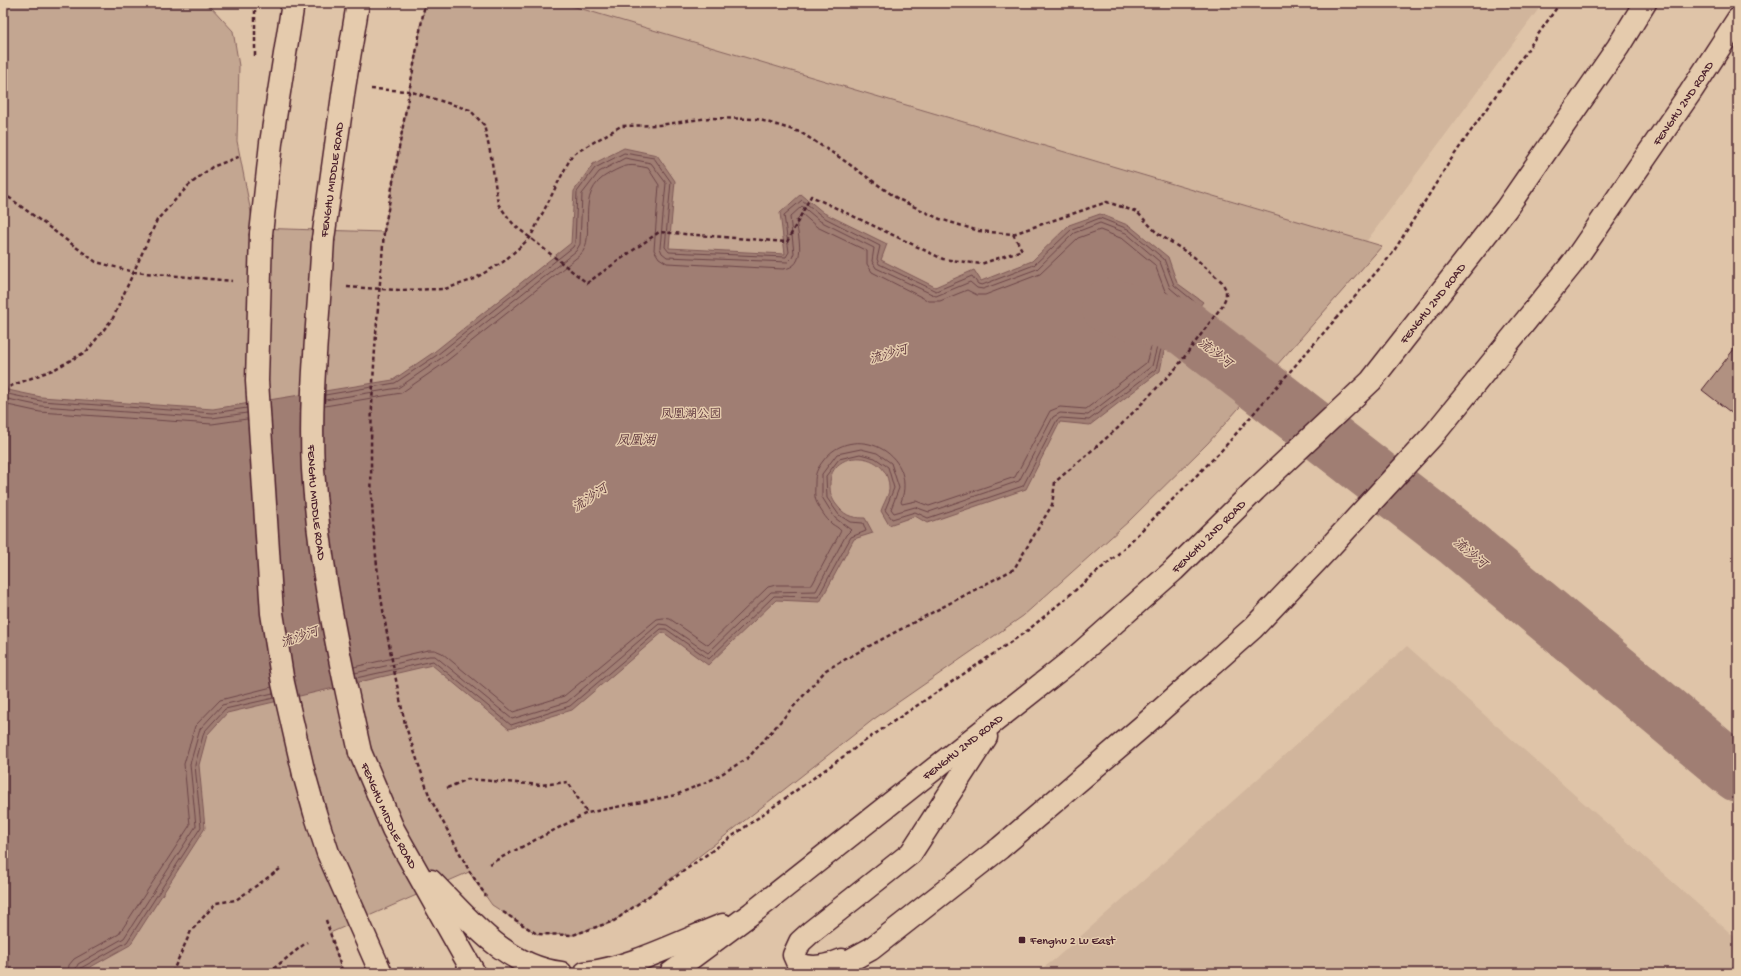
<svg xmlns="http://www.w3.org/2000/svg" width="1741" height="976" font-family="'Gochi Hand','LXGW WenKai TC',sans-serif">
  <rect width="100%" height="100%" fill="#dfc4a8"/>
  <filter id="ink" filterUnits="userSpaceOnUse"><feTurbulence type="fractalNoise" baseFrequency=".025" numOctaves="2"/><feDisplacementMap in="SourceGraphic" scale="8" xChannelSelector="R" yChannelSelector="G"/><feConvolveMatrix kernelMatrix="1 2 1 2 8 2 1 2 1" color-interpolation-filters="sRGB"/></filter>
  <g filter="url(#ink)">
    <!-- built -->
    <path fill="#d1b59c" d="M562 3H1543L1366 242Z
      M1407 646 1738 940V973H1036L1054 960Z"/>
    <!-- green -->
    <path fill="#c3a691" stroke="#86625e" d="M3 3H197L211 7 233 31 239 66 237 141 254 228 384 232 425 3H562L1382 246 1208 443 1129 521 1023 616 874 719 665 883 614 921 573 935 537 934 492 905 469 872 330 933 343 973H3Z"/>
    <!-- water -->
    <path fill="#a07e73" stroke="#7e5856" d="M624 148 657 155 675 181 669 248 785 254 780 213 801 194 824 213 887 244 881 260 935 287 974 270 981 281 1032 261 1069 225 1100 214 1130 226 1168 257 1177 283 1203 302 1164 351 1160 371 1090 425 1060 422 1026 489 927 523 915 516 889 525 881 511C883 504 890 494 889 487 888 449 829 448 830 485 830 493 831 496 835 503 844 515 850 518 865 518L873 533 854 539 820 602 776 600 708 665 663 632 572 710 509 729 432 665 227 713 207 735 199 765 205 828 130 945 80 973H3V389L41 397 213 409 393 380 434 352 571 243 574 191 593 164Z"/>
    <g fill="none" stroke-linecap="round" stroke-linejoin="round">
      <!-- shore -->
      <path stroke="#6c4548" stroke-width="1" d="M3 393 41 401 213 413 247 408
        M325 395 395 383 437 355 573 247 575 243 577 192 595 168 624 153 654 158 671 182 665 247 669 252 786 257 789 252 784 215 802 200 823 217 880 246 877 259 879 264 936 291 972 276 978 284 982 285 1034 265 1072 229 1100 218 1128 229 1164 259 1174 285 1196 303 1161 349 1156 369 1089 420 1061 418 1057 420 1023 486 928 518 915 512 892 519 885 510 894 488 888 467 875 458 860 454 839 459 826 476 827 498 839 515 850 522 863 523 866 531 851 537 818 597 774 596 709 659 666 629H661L570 706 511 725 433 661 356 678
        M3 398 41 406 212 418 247 413
        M325 400 398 388 440 359 576 251 580 244 582 194 599 172 625 158 651 163 666 183 660 248 662 253 667 257 788 262 792 258 794 253 790 217 802 206 820 221 874 248 872 261 876 268 936 296 970 282 977 288 983 289 1037 269 1074 233 1100 223 1126 233 1160 262 1170 288 1189 304 1157 347 1152 366 1088 415 1060 413 1053 417 1019 481 929 512 915 507 894 513 891 509 899 488 891 463 877 453 861 449 837 454 822 474V497L835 518 851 530 846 535 816 591 771 592 708 653 667 625 659 624 567 702 512 719 435 656H429L355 673
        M3 404 40 412 212 424 247 419
        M325 406 401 393 443 364 580 255C599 237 571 193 610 173 627 164 629 164 648 168L659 185 654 250 659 258 667 263 783 269C808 267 798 236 796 220L802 214 817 227 867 251V264L872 272 929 301H940L967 290 977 295H985L1040 274 1078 238 1100 230 1123 239 1155 265 1165 291 1181 305 1152 344 1146 363 1086 409 1060 407 1050 411 1015 477 929 506 916 501 902 504 901 502C919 452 852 421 823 461 817 469 815 473 815 483 815 489 814 496 816 501 819 508 826 519 832 524 835 526 839 528 841 531L812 585H776L768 587 708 645 670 619 663 618 657 619 564 696 513 712 442 653 435 650H428L354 667
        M68 973 69 965 74 959 119 934 190 825 184 764 195 726 220 700 272 687
        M74 973 78 964 124 938 196 826 190 764 200 729 222 705 273 693
        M79 973 81 968 127 942 201 827 195 765 204 732 225 709 274 698"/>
      <!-- river -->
      <path stroke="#a07e73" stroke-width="56" d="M1109 306 1184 327 1459 541 1738 774"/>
    </g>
    <!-- building -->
    <path fill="#b19181" stroke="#4a1f2b" d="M1738 344V418L1702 390Z"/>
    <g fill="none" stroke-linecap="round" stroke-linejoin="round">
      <!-- minor casing -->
      <g stroke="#4a1f2b" stroke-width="25">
        <g id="minor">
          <path d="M261 234 271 143 293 3"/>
          <path id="s1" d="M323 239 344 88 358 3"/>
          <path id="s2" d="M360 752 393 829 474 973"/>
          <path d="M304 774 315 813 328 853 381 973"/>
          <path d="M431 881C468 918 504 966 561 973"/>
          <path d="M842 960C827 966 814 970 798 964L794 955 800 942 811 932 911 853 986 737"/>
          <path d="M585 973C633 967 679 942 723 925"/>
          <path id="s3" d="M671 973 752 913 1077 656 1174 570 1255 490 1371 381 1506 209 1618 47 1645 3"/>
          <path id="s4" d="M827 973 871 949 1000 848 1144 725 1253 628 1327 550 1435 433 1572 264 1690 93 1738 19"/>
        </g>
      </g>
      <!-- path -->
      <path stroke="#4a1f2b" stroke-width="2.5" stroke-dasharray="4 3" stroke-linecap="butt" d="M255 56V3
        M371 89 409 91 470 110 484 125 491 156 498 204 514 225 587 283 659 232 787 242 811 196 943 259 981 264 1022 250 1013 234
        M3 193 96 262 134 272 232 281
        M384 232 425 3
        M347 287 399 290 445 289 472 280 503 262 530 238 572 155 621 126 659 125 709 118 757 119 800 132 839 157 898 199 940 219 979 231 1013 234 1107 202 1137 212 1157 233 1194 257 1222 282 1226 290V297L1222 306 1177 367 1118 428 1055 482 1052 505 1014 569 873 644 826 670 748 758 713 779 676 795 587 813 489 864
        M3 389 55 369 87 351 113 318 157 220 188 186 212 167 241 156
        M405 724 430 798 470 872 486 896
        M447 788 468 779 541 785 568 782 587 813
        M503 912 537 934 573 935 614 921 872 736 1027 631 1117 555 1221 451 1392 254 1450 161 1560 3
        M326 920 343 973
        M172 973 191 931 216 903 236 900 280 869
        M268 973 307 942"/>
      <!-- minor -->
      <use href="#minor" stroke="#e5cbad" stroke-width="22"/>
      <!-- minor-bridge casing -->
      <g stroke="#4a1f2b" stroke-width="25" stroke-linecap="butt">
        <g id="minor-bridge">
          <path d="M261 234 257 381 272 613 283 683 304 774"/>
          <path id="s5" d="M323 239C319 315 309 393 313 469 319 565 339 658 360 752"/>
        </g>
      </g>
      <!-- path-bridge -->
      <path stroke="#4a1f2b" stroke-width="2.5" stroke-dasharray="4 3" stroke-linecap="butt" d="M384 232C376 336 365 440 375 545 380 606 393 665 405 724"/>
      <!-- minor-bridge -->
      <use href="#minor-bridge" stroke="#e5cbad" stroke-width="22"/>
    </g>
  </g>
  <!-- markers -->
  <rect fill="#4a1f2b" stroke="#e5cbad" stroke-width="1.5" x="1018" y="936" width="8" height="8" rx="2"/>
  <g text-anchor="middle" stroke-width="3" stroke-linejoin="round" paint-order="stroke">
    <!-- street labels -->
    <g font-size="12" fill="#4a1f2b" stroke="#e5cbad">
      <text dy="4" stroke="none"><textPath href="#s4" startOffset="1229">FENGHU 2ND ROAD</textPath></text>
      <text dy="4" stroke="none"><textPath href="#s1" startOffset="60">FENGHU MIDDLE ROAD</textPath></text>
      <text dy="4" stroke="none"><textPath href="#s3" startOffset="1017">FENGHU 2ND ROAD</textPath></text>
      <text dy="4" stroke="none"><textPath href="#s5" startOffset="264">FENGHU MIDDLE ROAD</textPath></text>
      <text dy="4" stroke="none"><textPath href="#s3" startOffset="693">FENGHU 2ND ROAD</textPath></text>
      <text dy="4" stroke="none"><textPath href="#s3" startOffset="369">FENGHU 2ND ROAD</textPath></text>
      <text dy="4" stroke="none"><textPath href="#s2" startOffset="70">FENGHU MIDDLE ROAD</textPath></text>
    </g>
    <!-- park labels -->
    <g font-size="12" fill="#5c333a" stroke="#e5cbad">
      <text x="691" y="417">凤凰湖公园</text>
    </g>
    <!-- poi labels -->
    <g font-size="12" fill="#4a1f2b" stroke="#e5cbad" text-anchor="start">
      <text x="1030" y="944">Fenghu 2 Lu East</text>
    </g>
    <!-- water labels -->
    <g font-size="13" font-style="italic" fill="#5b3239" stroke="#e5cbad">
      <text transform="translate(1216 352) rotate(38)" y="5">流沙河</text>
      <text transform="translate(888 353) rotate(-16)" y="5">流沙河</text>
      <text x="636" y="444">凤凰湖</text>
      <text transform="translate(589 497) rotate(-34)" y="5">流沙河</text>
      <text transform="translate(1471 552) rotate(40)" y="5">流沙河</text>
      <text transform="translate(299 636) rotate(-19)" y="5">流沙河</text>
    </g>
  </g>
  <!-- margin -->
  <rect width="1741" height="976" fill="none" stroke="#e5cbad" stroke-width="16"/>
  <rect x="8" y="8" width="1725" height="960" fill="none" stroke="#4a1f2b" stroke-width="1.5" filter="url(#ink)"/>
</svg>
